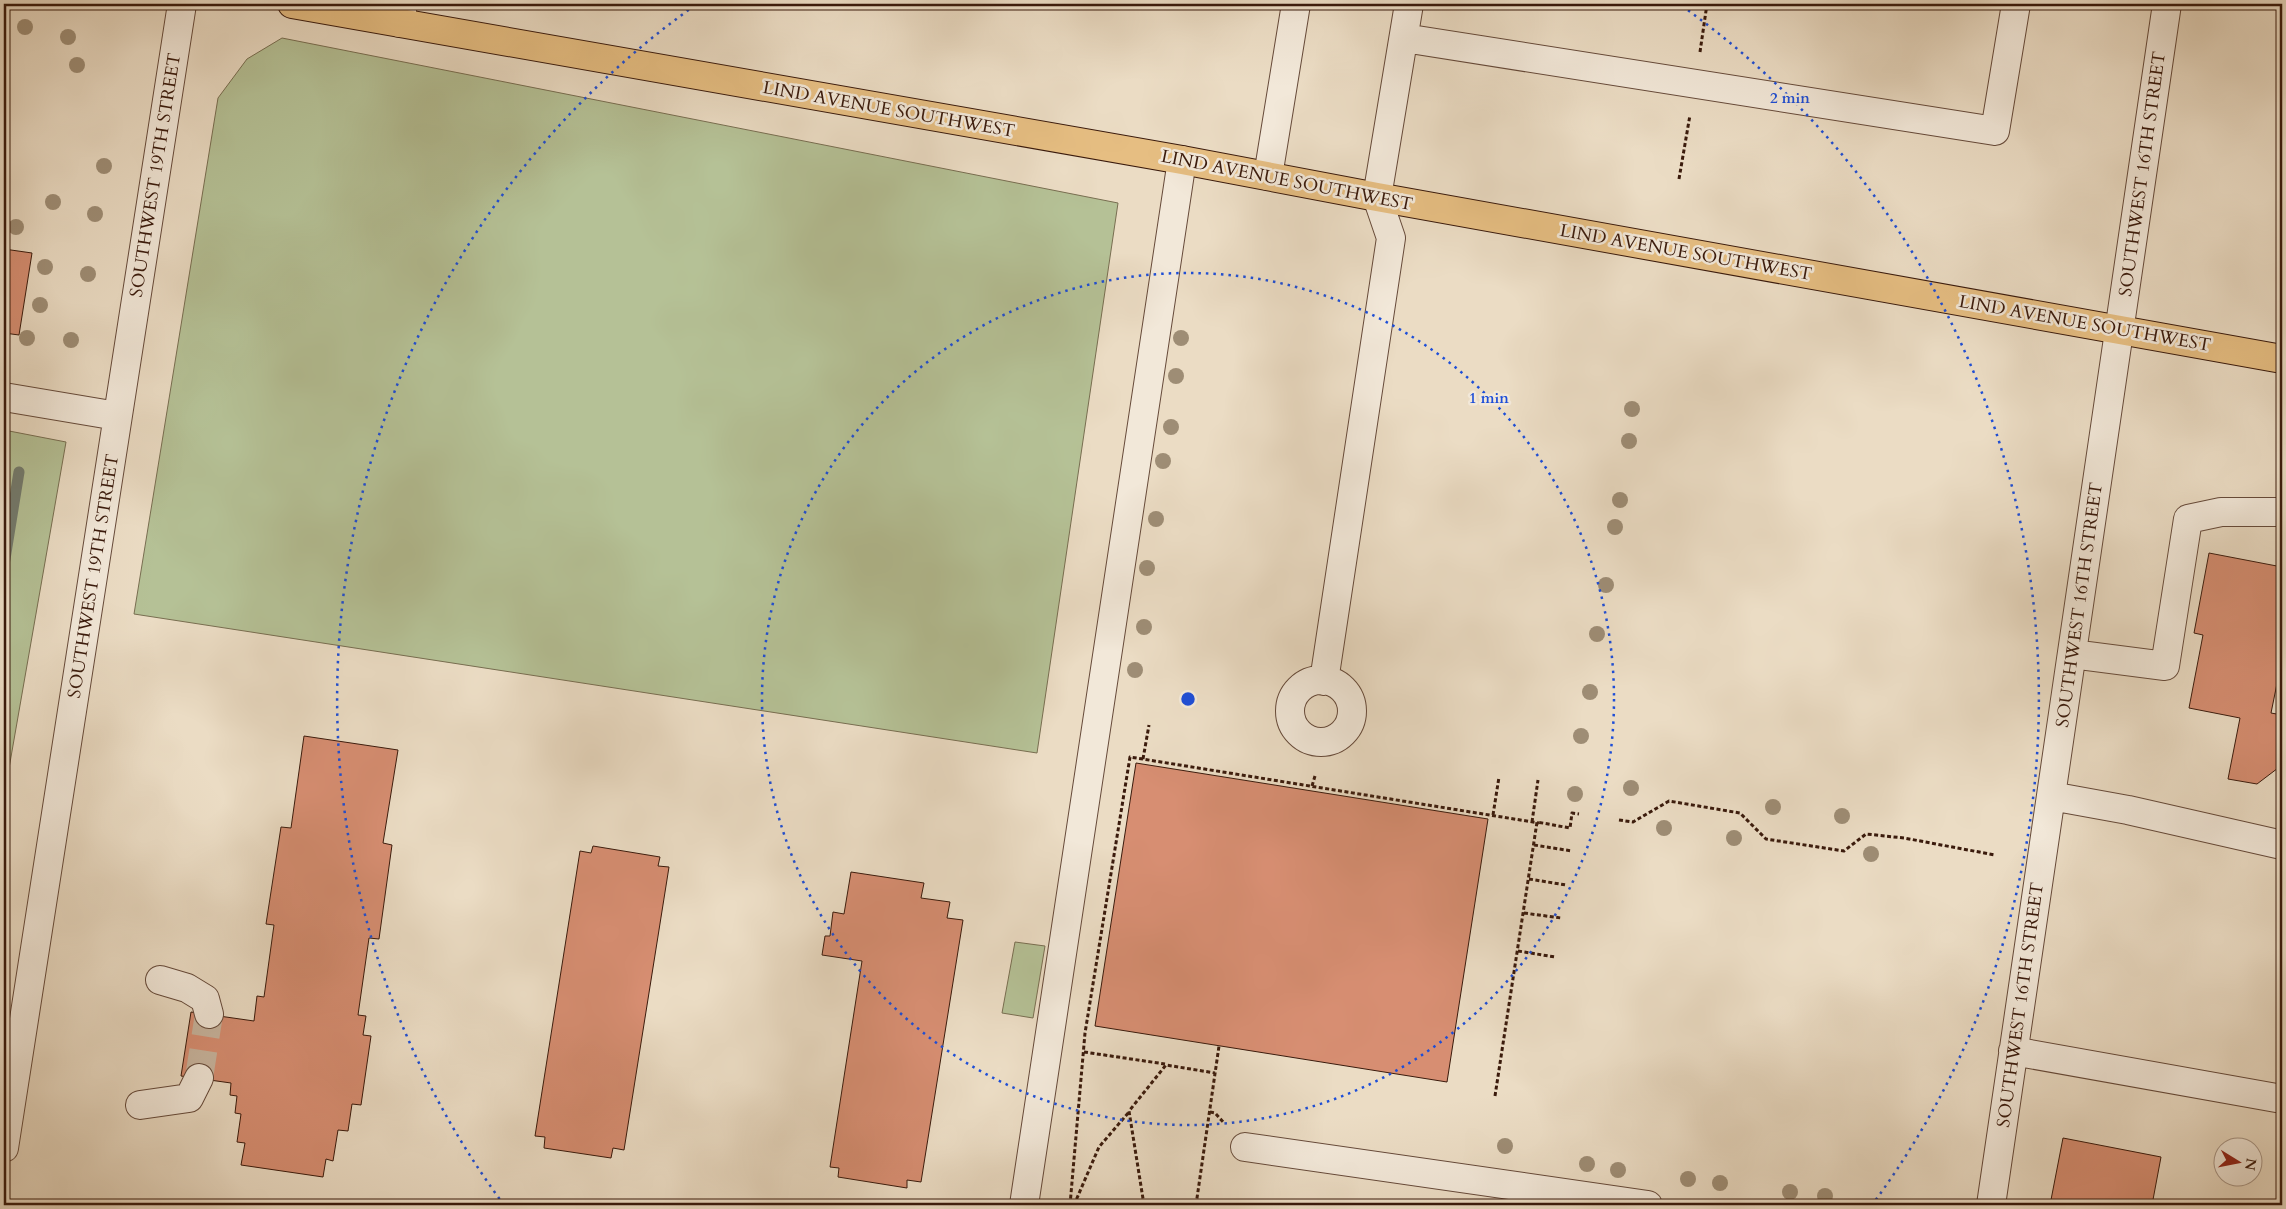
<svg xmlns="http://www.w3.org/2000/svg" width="2286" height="1209" font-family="Cardo,serif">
  <rect width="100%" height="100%" fill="#ebdcc4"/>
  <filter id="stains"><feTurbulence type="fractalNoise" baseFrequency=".004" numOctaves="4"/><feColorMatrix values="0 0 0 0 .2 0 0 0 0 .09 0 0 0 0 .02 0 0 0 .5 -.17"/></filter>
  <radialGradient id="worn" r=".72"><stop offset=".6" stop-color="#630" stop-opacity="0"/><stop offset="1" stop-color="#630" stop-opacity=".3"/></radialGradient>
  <!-- green -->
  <path fill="#b5c196" stroke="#786e51" d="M282 38 1118 203 1037 753 134 614 218 98 247 59Z
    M4 430 66 442 4 797Z
    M1015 942 1045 946 1033 1018 1002 1013Z"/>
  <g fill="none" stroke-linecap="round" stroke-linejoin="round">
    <!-- stream -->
    <path stroke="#737b6e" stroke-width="11" d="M4 565 19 472"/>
  </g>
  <!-- building -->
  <path fill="#d78e72" stroke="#3a1a0c" d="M4 249 32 253 19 335 4 333Z
    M2209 553 2282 567V659L2271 713 2282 715V765L2257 784 2228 779 2240 718 2189 708 2203 635 2194 633Z
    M304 736 398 750 383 843 392 845 379 939 369 938 358 1015 366 1016 363 1035 371 1036 361 1105 352 1104 348 1131 338 1130 333 1161 326 1159 323 1177 241 1165 245 1143 237 1142 241 1114 235 1113 237 1096 230 1095 231 1083 181 1076 191 1012 254 1021 257 996 264 997 274 925 266 924 281 827 291 828Z
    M1136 763 1488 819 1447 1082 1095 1026Z
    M593 846 660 857 658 866 669 867 624 1150 613 1148 611 1158 544 1148 545 1137 535 1136 580 851 591 853Z
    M851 872 924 883 921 898 950 902 947 918 963 920 921 1182 907 1180V1188L838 1177 839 1168 830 1167 862 961 822 955 825 936H830L833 912 844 914Z
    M2063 1138 2161 1157 2152 1205H2050Z"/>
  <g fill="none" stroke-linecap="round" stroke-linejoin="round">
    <!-- minor-tunnel -->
    <path stroke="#c8b59f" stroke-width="28" stroke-dasharray="28 14" stroke-linecap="butt" d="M199 1078 209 1014"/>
    <!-- minor casing -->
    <g stroke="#664a3a" stroke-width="30">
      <path id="minor" d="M400 23 403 4
        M1404 38 1995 131 2016 4
        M1268 176 1296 4
        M4 397 117 416
        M2072 654 2165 666 2188 519 2221 512H2282
        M1290 711a31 31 0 1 1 62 0a31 31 0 1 1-62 0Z
        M1324 681 1391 238 1377 197 1409 4
        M2051 796 2128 810 2282 845
        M160 980 187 988 205 999 209 1014
        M2013 1051 2282 1099
        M140 1105 189 1098 199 1078
        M1245 1147 1648 1205
        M4 1148 182 4
        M1024 1205 1182 160
        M1991 1205 2167 4"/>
    </g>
    <!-- major casing -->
    <g stroke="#3a1a0c" stroke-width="30">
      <path id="major" d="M292 4 1182 160 1377 197 2282 359"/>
    </g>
    <!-- path -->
    <path stroke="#3a1a0c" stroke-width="3" stroke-dasharray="4 2.5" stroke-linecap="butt" d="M1700 52 1707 4
      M1679 179 1690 115
      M1143 759 1149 725
      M1312 786 1315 776
      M1493 815 1499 777
      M1619 820 1633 822 1669 801 1740 813 1766 839 1844 851 1866 834 1904 838 1995 855
      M1532 822 1538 780
      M1534 845 1572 851
      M1529 879 1566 885
      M1524 913 1561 918
      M1518 951 1555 957
      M1084 1052 1165 1064
      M1495 1096 1537 822 1570 828 1572 813 1579 814
      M1210 1112 1215 1113 1224 1123
      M1055 1203 1070 1205
      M1070 1205 1085 1033 1130 757 1539 823
      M1074 1205 1099 1147 1129 1112
      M1144 1205 1129 1111 1166 1065 1215 1073
      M1196 1205 1219 1046"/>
    <!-- minor -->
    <use href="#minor" stroke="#f2e8d9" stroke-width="28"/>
    <!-- major -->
    <use href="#major" stroke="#e6be82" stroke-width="28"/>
  </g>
  <!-- trees -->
  <g fill="#9e8d75">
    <circle cx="25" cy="27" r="8"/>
    <circle cx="68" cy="37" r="8"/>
    <circle cx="77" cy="65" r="8"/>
    <circle cx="104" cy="166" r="8"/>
    <circle cx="53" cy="202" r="8"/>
    <circle cx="95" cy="214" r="8"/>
    <circle cx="16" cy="227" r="8"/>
    <circle cx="45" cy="267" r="8"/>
    <circle cx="88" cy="274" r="8"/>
    <circle cx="40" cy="305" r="8"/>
    <circle cx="27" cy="338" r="8"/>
    <circle cx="1181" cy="338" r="8"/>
    <circle cx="71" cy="340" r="8"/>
    <circle cx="1176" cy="376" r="8"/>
    <circle cx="1632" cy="409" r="8"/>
    <circle cx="1171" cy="427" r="8"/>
    <circle cx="1629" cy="441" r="8"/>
    <circle cx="1163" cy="461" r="8"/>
    <circle cx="1620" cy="500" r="8"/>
    <circle cx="1156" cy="519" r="8"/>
    <circle cx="1615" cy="527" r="8"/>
    <circle cx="1147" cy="568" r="8"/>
    <circle cx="1606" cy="585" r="8"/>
    <circle cx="1144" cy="627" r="8"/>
    <circle cx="1597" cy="634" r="8"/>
    <circle cx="1135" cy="670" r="8"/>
    <circle cx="1590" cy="692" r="8"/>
    <circle cx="1581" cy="736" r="8"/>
    <circle cx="1631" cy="788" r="8"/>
    <circle cx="1575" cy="794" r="8"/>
    <circle cx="1773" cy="807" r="8"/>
    <circle cx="1842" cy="816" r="8"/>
    <circle cx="1664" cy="828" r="8"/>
    <circle cx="1734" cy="838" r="8"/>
    <circle cx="1871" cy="854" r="8"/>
    <circle cx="1505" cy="1146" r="8"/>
    <circle cx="1587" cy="1164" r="8"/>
    <circle cx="1618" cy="1170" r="8"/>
    <circle cx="1688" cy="1179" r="8"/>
    <circle cx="1720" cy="1183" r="8"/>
    <circle cx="1790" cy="1192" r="8"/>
    <circle cx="1825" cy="1196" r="8"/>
  </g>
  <!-- distance rings -->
  <g fill="none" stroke="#1d4ed8" stroke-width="2.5" stroke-dasharray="2.5 5">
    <circle cx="1188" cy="699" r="426"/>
    <path d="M504 1205A851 851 0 0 1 694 6M1682 6A851 851 0 0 1 1872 1205"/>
  </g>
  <g text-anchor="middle" stroke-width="5" stroke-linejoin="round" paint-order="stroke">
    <!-- street labels -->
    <g font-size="18" fill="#3a1a0c" stroke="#f2e8d9">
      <text transform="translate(889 109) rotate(10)" y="6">LIND AVENUE SOUTHWEST</text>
      <text transform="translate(2142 174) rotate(-82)" y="6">SOUTHWEST 16TH STREET</text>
      <text transform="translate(155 175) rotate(-81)" y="6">SOUTHWEST 19TH STREET</text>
      <text transform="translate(1287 180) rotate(11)" y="6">LIND AVENUE SOUTHWEST</text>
      <text transform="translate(1686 252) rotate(10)" y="6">LIND AVENUE SOUTHWEST</text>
      <text transform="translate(2085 323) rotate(10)" y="6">LIND AVENUE SOUTHWEST</text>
      <text transform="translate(93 576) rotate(-81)" y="6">SOUTHWEST 19TH STREET</text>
      <text transform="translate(2079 605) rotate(-82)" y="6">SOUTHWEST 16TH STREET</text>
      <text transform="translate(2020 1005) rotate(-82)" y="6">SOUTHWEST 16TH STREET</text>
    </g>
  </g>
  <circle cx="1188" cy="699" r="8" fill="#1d4ed8" stroke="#f2e8d9" stroke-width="2.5"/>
  <g font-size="15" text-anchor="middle" font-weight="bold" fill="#1d4ed8" stroke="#f2e8d9" stroke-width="5" stroke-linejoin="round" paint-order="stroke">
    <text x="1790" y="103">2 min</text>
    <text x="1489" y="403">1 min</text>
  </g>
  <!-- margin -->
  <rect width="2286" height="1209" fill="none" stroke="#ebdcc4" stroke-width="20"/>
  <rect x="5" y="5" width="2276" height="1199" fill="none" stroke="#3a1a0c" stroke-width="2.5"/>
  <rect x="10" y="10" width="2266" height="1189" fill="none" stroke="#3a1a0c"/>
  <!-- north arrow -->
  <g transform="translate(2238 1162) rotate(100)"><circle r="24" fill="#f2e8d9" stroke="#a89687"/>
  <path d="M0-4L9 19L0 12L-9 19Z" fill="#8f2418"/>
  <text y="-8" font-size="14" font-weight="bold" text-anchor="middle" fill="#3a1a0c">N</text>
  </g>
  <rect width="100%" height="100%" filter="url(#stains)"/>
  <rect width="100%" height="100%" fill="url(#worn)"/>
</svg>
